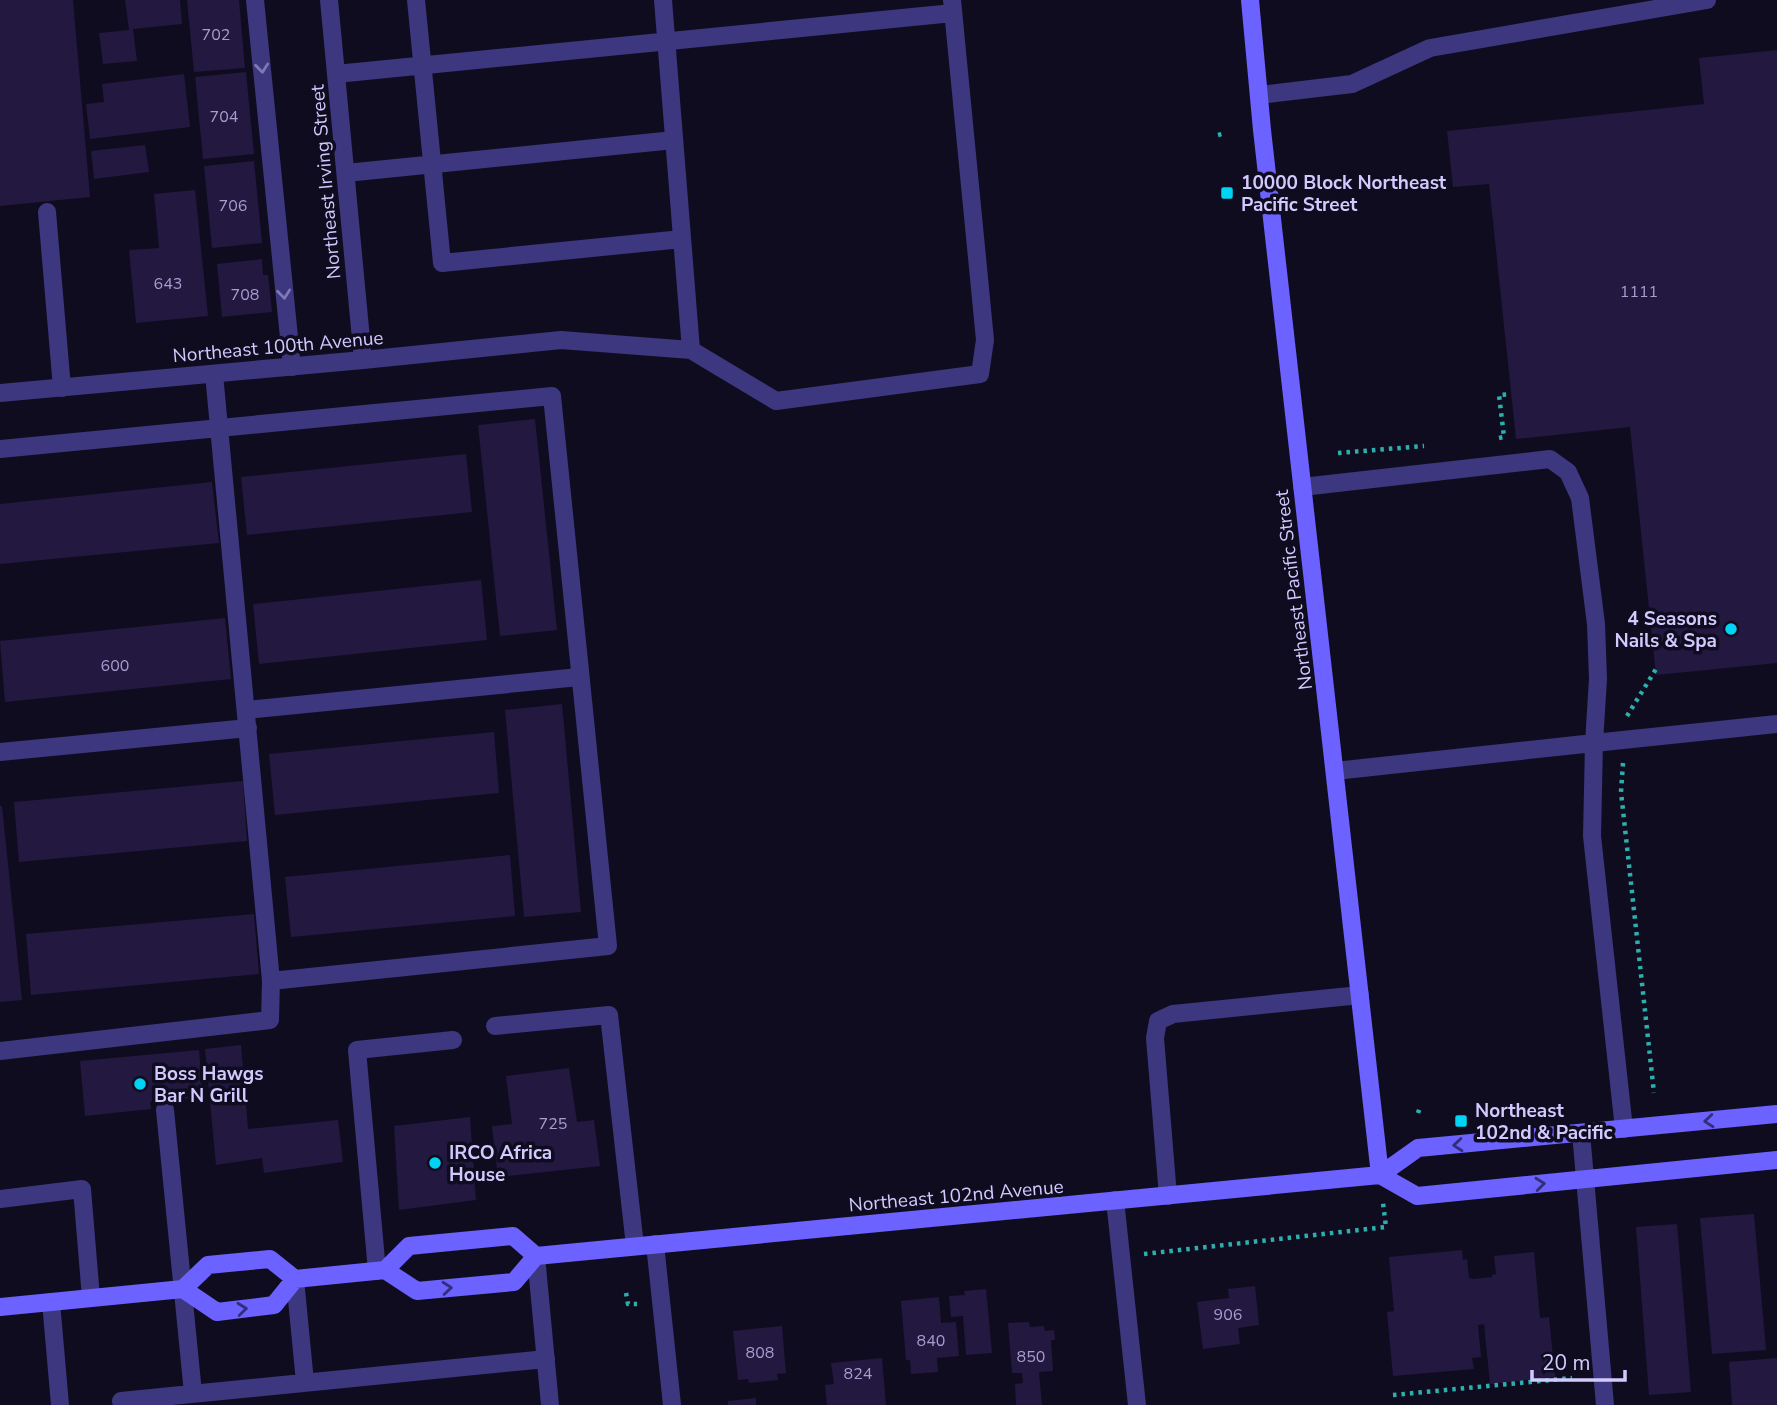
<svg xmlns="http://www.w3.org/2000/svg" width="1777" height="1405" font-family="'Nunito Sans',sans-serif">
  <rect width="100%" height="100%" fill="#100c1f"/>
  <!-- building -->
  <path fill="#221840" d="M0 0H73L90 197 0 206Z
    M125 0H180L182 24 133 29 137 61 103 64 99 33 129 30Z
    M187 0H239L245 68 194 72Z
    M1777 50V663L1656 675 1630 427 1516 439 1489 184 1453 187 1447 131 1704 104 1699 58Z
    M246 72 254 154 203 159 195 77Z
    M184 74 190 127 90 139 86 104 104 102 102 84Z
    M145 145 149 172 94 179 91 151Z
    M254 161 262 243 212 248 204 166Z
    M195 190 208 316 136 323 129 250 159 248 154 194Z
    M262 259 263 275H268L272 312 222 317 217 264Z
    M535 419 557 630 500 636 478 425Z
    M466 454 472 512 247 535 241 477Z
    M212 482 219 543 0 564V504Z
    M481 580 487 640 259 664 253 604Z
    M225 618 231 679 5 702 0 641Z
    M562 704 581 912 524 917 505 710Z
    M494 732 499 793 275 815 269 754Z
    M243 781 247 841 19 862 14 802Z
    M0 806H2L22 1000 0 1002Z
    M510 855 515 916 291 937 285 877Z
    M254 914 259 974 31 995 26 934Z
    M241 1045 248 1129 338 1120 343 1162 264 1173 262 1158 216 1165 205 1049Z
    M199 1050 203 1097 150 1102 151 1109 85 1116 80 1061Z
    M569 1068 577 1122 594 1120 600 1166 498 1177 492 1126 512 1124 506 1076Z
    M470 1117 476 1200 399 1210 394 1126Z
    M1754 1214 1766 1350 1712 1354 1700 1218Z
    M1677 1224 1691 1392 1649 1395 1636 1227Z
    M1462 1250 1463 1260 1467 1259 1469 1278 1473 1279 1492 1277V1275L1496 1274 1494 1256 1534 1252 1540 1318 1549 1317 1555 1377 1490 1384 1484 1324 1478 1325 1481 1357 1472 1358 1474 1369 1393 1376 1387 1312 1394 1311 1389 1257Z
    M1255 1286 1259 1325 1238 1328 1240 1344 1203 1349 1197 1302 1229 1298 1228 1289Z
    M986 1289 992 1353 966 1355 963 1316 951 1317 949 1296 965 1295 964 1291Z
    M939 1297 941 1323 956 1322 959 1356 937 1358 938 1372 911 1374 910 1360H906L901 1301Z
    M1029 1322 1030 1327 1044 1326 1045 1331 1054 1330 1055 1340H1051L1053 1371 1039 1372 1042 1405H1016L1015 1384 1023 1383 1022 1373H1012L1008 1323Z
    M782 1326 786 1373 777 1374 778 1380 749 1383 748 1379 738 1380 733 1331Z
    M882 1358 886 1405H827L825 1385 834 1384 831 1363Z
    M1777 1358V1405H1732L1729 1362Z
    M756 1398V1405H728V1401Z"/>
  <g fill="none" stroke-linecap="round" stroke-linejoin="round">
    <!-- path -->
    <path stroke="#2db0ad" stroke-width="4.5" stroke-dasharray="3.5 5" stroke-linecap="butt" d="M1218 135 1222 134
      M1499 438 1504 437 1499 395 1511 394
      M1338 453 1424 446
      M1627 716 1656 669
      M1623 763 1621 792 1654 1093
      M1418 1113 1420 1107
      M1144 1254 1386 1227 1383 1203
      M626 1293 628 1304H637
      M1393 1395 1572 1378"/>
    <!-- lane -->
    <path stroke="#3c377e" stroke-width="18" d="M255 0 292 367
      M416 0 442 263 682 239
      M663 0 691 350 776 401 980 374 985 340 952 0
      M336 74 953 13
      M1259 95 1352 84 1430 48 1707 0
      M346 173 674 140
      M47 212 62 388
      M363 360 561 340 691 350
      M214 374 271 981
      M0 449 552 396 608 946 271 981 270 1020 0 1051
      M1302 487 1550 459 1568 472 1580 498 1596 624 1598 679 1594 743 1335 771
      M246 710 579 677
      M0 752 248 728
      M495 1026 609 1015 635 1246
      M165 1110 193 1393
      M1624 1129 1592 836 1594 743 1777 724
      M1168 1196 1155 1038 1158 1021 1173 1014 1360 995
      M0 1199 82 1189 91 1298
      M536 1256 550 1405
      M377 1271 357 1050 453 1040
      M295 1279 305 1382
      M51 1302 60 1405
      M121 1401 546 1359"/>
    <!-- street -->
    <path stroke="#3c377e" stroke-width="18" d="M0 393 363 360 329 0
      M1581 1133 1605 1405
      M1115 1200 1137 1405
      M655 1244 672 1405"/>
    <!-- secondary -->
    <path stroke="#6b62ff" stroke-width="18" d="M1250 0 1262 130 1380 1175
      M1380 1175 1417 1196 1777 1160
      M385 1270 409 1246 513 1236 536 1256
      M183 1289 217 1312 274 1305 295 1279
      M0 1307 183 1289 208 1265 270 1259 295 1279 385 1270 417 1291 514 1282 536 1256 1380 1175 1418 1148 1777 1114"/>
  </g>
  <!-- one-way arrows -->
  <defs><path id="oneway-chevron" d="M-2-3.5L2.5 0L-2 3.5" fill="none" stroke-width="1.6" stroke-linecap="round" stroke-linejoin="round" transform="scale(1.75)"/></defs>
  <g stroke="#8079b8">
    <use href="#oneway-chevron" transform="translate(262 68) rotate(84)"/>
    <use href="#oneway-chevron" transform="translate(284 294) rotate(84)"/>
  </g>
  <g stroke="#342e79">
    <use href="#oneway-chevron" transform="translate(1709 1121) rotate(175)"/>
    <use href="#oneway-chevron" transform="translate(1458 1145) rotate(175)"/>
    <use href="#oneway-chevron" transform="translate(1540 1184) rotate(-6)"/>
    <use href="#oneway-chevron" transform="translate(447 1288) rotate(-5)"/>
    <use href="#oneway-chevron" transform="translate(242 1309) rotate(-6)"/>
  </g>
  <!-- markers -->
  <g fill="#00d4f5" stroke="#100c1f" stroke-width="2.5">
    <rect x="1220" y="186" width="14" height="14" rx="3.5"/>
    <circle cx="1731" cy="629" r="7"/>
    <circle cx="140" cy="1084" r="7"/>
    <rect x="1454" y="1114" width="14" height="14" rx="3.5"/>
    <circle cx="435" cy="1163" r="7"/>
  </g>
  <g text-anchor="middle" stroke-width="7" stroke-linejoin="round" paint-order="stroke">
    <!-- number labels -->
    <g font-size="16" fill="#a69ecf">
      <text x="216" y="40">702</text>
      <text x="224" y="122">704</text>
      <text x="233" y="211">706</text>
      <text x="168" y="289">643</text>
      <text x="1639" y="297">1111</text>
      <text x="245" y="300">708</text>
      <text x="115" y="671">600</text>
      <text x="553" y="1129">725</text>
      <text x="1228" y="1320">906</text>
      <text x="931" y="1346">840</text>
      <text x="760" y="1358">808</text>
      <text x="1031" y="1362">850</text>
      <text x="858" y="1379">824</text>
    </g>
    <!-- street labels -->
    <g font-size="19" fill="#d2caff" stroke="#100c1f">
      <text transform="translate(325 182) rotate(-95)" y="7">Northeast Irving Street</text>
      <text transform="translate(278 346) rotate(-5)" y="7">Northeast 100th Avenue</text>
      <text transform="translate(1293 590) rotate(-97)" y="7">Northeast Pacific Street</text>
      <text transform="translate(956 1195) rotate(-5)" y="7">Northeast 102nd Avenue</text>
    </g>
    <!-- poi labels -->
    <g font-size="19" font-weight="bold" fill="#d2caff" stroke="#100c1f" text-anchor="start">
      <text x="1241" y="189">10000 Block Northeast<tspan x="1241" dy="22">Pacific Street</tspan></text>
      <text x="1717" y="625" text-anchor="end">4 Seasons<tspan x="1717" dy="22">Nails &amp; Spa</tspan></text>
      <text x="154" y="1080">Boss Hawgs<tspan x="154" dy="22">Bar N Grill</tspan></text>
      <text x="1475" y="1117">Northeast<tspan x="1475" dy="22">102nd &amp; Pacific</tspan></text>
      <text x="449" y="1159">IRCO Africa<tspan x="449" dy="22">House</tspan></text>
    </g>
  </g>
  <!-- scale -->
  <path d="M1532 1370v10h93v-10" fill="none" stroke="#d2caff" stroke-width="3.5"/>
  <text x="1542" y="1370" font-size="21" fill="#d2caff" stroke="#100c1f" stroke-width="5" paint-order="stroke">20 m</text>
</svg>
